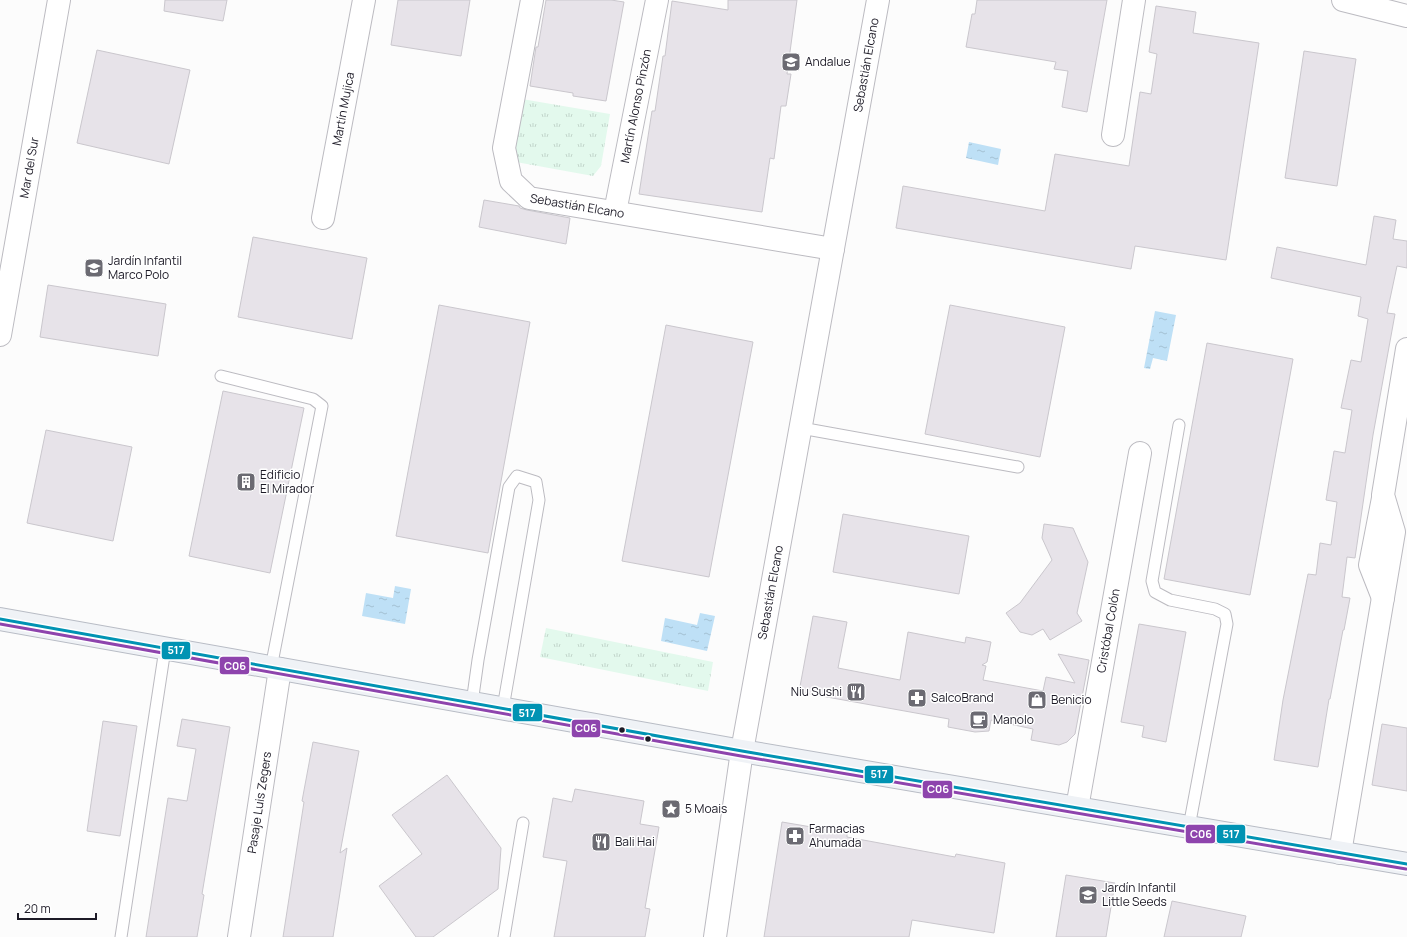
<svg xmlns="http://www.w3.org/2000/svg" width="1407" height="937" font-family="Manrope,sans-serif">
  <defs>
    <pattern id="grass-tufts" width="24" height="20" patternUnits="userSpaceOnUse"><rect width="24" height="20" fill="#e3f9ed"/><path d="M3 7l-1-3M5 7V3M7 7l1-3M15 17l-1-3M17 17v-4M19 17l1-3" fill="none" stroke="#c2d5cb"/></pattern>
    <pattern id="water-ripples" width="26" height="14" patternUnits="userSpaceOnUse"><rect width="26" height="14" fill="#bee0f6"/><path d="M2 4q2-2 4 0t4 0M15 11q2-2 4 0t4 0" fill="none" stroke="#a3c0d3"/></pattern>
  </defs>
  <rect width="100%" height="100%" fill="#fcfcfc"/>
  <!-- grass -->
  <path fill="url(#grass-tufts)" d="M516 98 610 114 601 166 593 176 516 162 511 147Z
    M546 628 713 662 708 691 540 657Z"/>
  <!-- water -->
  <path fill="url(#water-ripples)" d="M969 142 1001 149 998 165 966 158Z
    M1155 311 1176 315 1167 361 1153 358 1150 369 1144 368Z
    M395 586 411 589 405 624 362 616 366 593 393 598Z
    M700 613 715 616 707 651 661 641 665 618 697 625Z"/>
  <!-- building -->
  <path fill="#e7e3e9" stroke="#cac7cd" d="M165 0H227L223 21 164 11Z
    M398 0H470L461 56 391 45Z
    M546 0H611L624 2 606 101 573 96V93L530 86 536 47H538Z
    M728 0H797L787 74H791L786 106H781L774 159 770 158 762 212 639 194 652 111H655L663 56H665L672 1 728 10Z
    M977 0H1107L1087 112 1062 107 1068 71 1054 69 1056 62 966 47 972 14H975Z
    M1156 6 1196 12 1193 33 1259 43 1226 260 1135 246 1131 269 896 228 903 186 1045 211 1055 154 1129 166 1140 92 1151 94 1157 54 1149 52Z
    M97 50 190 70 169 164 77 143Z
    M1304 51 1356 59 1337 186 1285 178Z
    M484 200 519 206 520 208 527 210 570 218 566 244 479 227Z
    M1374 216 1396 220 1393 239 1407 241V268L1397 266 1387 313 1395 314 1373 435 1355 558 1347 557 1342 597 1350 598 1344 630H1343L1330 699H1329L1318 767 1274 760 1283 700 1308 574 1316 575 1320 543 1331 545 1337 502 1326 500 1334 451 1345 453 1352 410 1341 408 1351 360 1361 362 1368 319 1358 316 1361 297 1271 278 1277 247 1366 265Z
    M253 237 367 258 352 339 238 317Z
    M48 285 166 304 158 356 40 337Z
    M439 305 530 322 488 553 396 536Z
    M950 305 1065 327 1040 457 925 434Z
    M666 325 753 342 709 577 622 561Z
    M1207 343 1293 359 1250 595 1164 579Z
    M223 391 304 408 270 573 189 556Z
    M46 430 132 447 113 541 27 523Z
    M843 514 969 536 959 594 833 572Z
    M1044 524 1073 528 1088 562 1077 613 1082 621 1050 640 1043 629 1032 635 1020 632 1006 613 1020 603 1052 560 1042 538Z
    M813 616 847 622 838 668 900 680 908 632 965 643 966 637 991 642 987 662 982 665 986 666 983 680 1043 691 1046 677 1075 683 1058 654 1089 660 1075 734 1067 742 1059 745 1031 740 1033 729 991 720 989 731 975 732 948 727 949 719 799 692Z
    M1139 624 1186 632 1166 742 1142 737 1144 726 1121 722Z
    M182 719 230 727 202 894 204 895 197 937H146L168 798 187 801 196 749 177 746Z
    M103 721 137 726 120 836 87 831Z
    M1382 724 1407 728V791L1372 785Z
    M313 742 359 751 340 853 347 848 333 937H283L304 802 302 801Z
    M447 775 501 848 498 889 433 937H416L379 886 422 854 392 815Z
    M575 789 644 801 640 824 659 827 645 908 650 909 645 937H554L567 861 543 857 553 798 572 802Z
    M782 822 847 833V837L955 857 956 854 1005 863 994 933 912 920 909 937H764Z
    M1066 875 1115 883 1106 937H1056Z
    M1172 901 1246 916 1241 937H1164Z"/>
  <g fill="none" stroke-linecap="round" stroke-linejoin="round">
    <!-- lane casing -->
    <g stroke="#bcbbc1" stroke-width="13">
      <path id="lane" d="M221 376 313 399 322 406 271 668
        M1179 425 1152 581 1155 592 1170 600 1215 609 1225 614 1227 624 1189 827
        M801 428 1018 467
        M472 703 478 660 509 487 517 476 536 482 539 500 503 708
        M121 937 165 649
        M504 937 523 823"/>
    </g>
    <!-- street casing -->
    <g stroke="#bcbbc1" stroke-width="24">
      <g id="street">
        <path id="s1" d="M532 0 504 148 511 181 529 198 833 249"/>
        <path d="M1113 135 1134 0"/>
        <path id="s2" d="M615 212 657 0"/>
        <path id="s3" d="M323 218 364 0"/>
        <path id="s4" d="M0 335 59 0"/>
        <path d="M1383 498 1370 565 1383 598"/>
        <path id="s5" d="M1077 808 1140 453"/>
        <path d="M1340 853 1394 532 1383 495 1407 349"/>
        <path id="s6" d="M239 937 280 669"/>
      </g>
    </g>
    <!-- secondary casing -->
    <g stroke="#bcbbc1" stroke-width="24">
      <g id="secondary">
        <path d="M1343 0 1407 16"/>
        <path id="s7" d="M715 937 742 751 878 0"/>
      </g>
    </g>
    <!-- primary casing -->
    <g stroke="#b8bcc5" stroke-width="24">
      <path id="primary" d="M0 619 742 751 1407 864"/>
    </g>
    <!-- lane -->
    <use href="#lane" stroke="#fff" stroke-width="11"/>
    <!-- street -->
    <use href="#street" stroke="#fff" stroke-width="22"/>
    <!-- secondary -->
    <use href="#secondary" stroke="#fff" stroke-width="22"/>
    <!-- primary -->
    <use href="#primary" stroke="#eff2f6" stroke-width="22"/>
    <!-- bus-1 casing -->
    <g stroke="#fff" stroke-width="6">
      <path id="bus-1" d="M0 619 742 751 1407 864"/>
    </g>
    <!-- bus-2 casing -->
    <g stroke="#fff" stroke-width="6">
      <path id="bus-2" d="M0 624 741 756 1406 869"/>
    </g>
    <!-- bus-1 -->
    <use href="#bus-1" stroke="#0093b3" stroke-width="3"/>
    <!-- bus-2 -->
    <use href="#bus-2" stroke="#8e44ad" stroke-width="3"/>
  </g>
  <!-- icons -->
  <defs>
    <g id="school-square" transform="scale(1)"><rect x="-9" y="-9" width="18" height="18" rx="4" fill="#6b6a72" stroke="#fff"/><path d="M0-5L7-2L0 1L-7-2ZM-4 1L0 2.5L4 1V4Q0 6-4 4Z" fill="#fff"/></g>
    <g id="building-square" transform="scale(1)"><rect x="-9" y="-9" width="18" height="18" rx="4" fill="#6b6a72" stroke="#fff"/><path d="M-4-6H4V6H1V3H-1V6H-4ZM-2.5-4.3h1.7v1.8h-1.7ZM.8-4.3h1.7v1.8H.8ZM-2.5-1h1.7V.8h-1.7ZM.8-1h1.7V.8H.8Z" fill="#fff"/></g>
    <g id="restaurant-square" transform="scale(1)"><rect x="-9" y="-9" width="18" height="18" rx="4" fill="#6b6a72" stroke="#fff"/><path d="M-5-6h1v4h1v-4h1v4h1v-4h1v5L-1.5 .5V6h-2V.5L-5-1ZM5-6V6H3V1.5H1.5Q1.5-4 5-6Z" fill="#fff"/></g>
    <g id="pharmacy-square" transform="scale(1)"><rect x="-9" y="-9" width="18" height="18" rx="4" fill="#6b6a72" stroke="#fff"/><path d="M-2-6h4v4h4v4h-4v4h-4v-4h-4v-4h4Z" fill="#fff"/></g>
    <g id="shop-square" transform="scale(1)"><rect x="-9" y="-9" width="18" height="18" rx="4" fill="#6b6a72" stroke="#fff"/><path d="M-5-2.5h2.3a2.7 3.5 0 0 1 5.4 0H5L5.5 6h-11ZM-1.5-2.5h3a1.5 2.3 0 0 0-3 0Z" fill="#fff"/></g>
    <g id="cafe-square" transform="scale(1)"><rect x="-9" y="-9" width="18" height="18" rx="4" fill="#6b6a72" stroke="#fff"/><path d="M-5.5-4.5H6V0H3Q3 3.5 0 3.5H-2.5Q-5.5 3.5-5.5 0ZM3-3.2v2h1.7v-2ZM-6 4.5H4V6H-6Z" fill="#fff"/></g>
    <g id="sight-square" transform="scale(1)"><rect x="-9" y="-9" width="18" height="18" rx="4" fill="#6b6a72" stroke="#fff"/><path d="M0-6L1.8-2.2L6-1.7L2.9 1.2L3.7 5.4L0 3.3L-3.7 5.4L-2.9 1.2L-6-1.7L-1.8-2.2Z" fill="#fff"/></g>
  </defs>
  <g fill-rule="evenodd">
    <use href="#school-square" x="791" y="62"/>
    <use href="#school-square" x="94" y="268"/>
    <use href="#building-square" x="246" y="482"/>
    <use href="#restaurant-square" x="856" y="692"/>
    <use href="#pharmacy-square" x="917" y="698"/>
    <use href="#shop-square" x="1037" y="700"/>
    <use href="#cafe-square" x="979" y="720"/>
    <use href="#sight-square" x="671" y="809"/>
    <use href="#pharmacy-square" x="795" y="836"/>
    <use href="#restaurant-square" x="601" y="842"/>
    <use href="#school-square" x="1088" y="895"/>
  </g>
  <!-- markers -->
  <g fill="#1d1b27" stroke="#fff" stroke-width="1.5">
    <circle cx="622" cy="730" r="3.5"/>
    <circle cx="648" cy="739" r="3.5"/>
  </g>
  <g text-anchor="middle" stroke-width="3" stroke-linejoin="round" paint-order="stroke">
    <!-- poi labels -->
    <g font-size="12" fill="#1d1b27" stroke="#fff" text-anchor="start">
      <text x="805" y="66">Andalue</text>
      <text x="108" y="265">Jardín Infantil<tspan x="108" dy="14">Marco Polo</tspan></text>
      <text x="260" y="479">Edificio<tspan x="260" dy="14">El Mirador</tspan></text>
      <text x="842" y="696" text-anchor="end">Niu Sushi</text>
      <text x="931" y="702">SalcoBrand</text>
      <text x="1051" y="704">Benicio</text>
      <text x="993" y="724">Manolo</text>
      <text x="685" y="813">5 Moais</text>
      <text x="809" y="833">Farmacias<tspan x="809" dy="14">Ahumada</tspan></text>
      <text x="615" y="846">Bali Hai</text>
      <text x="1102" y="892">Jardín Infantil<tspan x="1102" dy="14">Little Seeds</tspan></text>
    </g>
    <!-- street labels -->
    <g font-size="12" fill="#1d1b27" stroke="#fff">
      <text dy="4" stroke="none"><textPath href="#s7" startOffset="885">Sebastián Elcano</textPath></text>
      <text dy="4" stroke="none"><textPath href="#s2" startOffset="108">Martín Alonso Pinzón</textPath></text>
      <text dy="4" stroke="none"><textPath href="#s3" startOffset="111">Martín Mujica</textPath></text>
      <text dy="4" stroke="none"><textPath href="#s4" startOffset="170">Mar del Sur</textPath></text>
      <text dy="4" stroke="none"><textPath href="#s1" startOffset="258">Sebastián Elcano</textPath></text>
      <text dy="4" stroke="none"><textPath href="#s7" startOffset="349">Sebastián Elcano</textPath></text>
      <text dy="4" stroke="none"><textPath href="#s5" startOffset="180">Cristóbal Colón</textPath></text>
      <text dy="4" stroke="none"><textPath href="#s6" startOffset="136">Pasaje Luis Zegers</textPath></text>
    </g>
  </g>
  <g stroke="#fff" stroke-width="1.5">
    <rect x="161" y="641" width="30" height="19" rx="4" fill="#0093b3"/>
    <rect x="219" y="656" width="31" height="19" rx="4" fill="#8e44ad"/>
    <rect x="512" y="703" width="31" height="19" rx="4" fill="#0093b3"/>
    <rect x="571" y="719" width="30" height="19" rx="4" fill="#8e44ad"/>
    <rect x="864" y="765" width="30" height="19" rx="4" fill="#0093b3"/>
    <rect x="922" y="780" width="31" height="19" rx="4" fill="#8e44ad"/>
    <rect x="1185" y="824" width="31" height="20" rx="4" fill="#8e44ad"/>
    <rect x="1216" y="824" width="30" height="20" rx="4" fill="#0093b3"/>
  </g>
  <g font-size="11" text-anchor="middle" font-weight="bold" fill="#fff">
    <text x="176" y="654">517</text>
    <text x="235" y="670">C06</text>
    <text x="527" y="717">517</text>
    <text x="586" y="732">C06</text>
    <text x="879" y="778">517</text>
    <text x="938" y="793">C06</text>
    <text x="1201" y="838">C06</text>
    <text x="1231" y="838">517</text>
  </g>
  <!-- scale -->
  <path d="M18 913v6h78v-6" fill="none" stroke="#1d1b27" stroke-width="2"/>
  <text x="24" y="913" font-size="12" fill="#1d1b27" stroke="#ffffff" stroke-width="3" paint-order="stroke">20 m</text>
</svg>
